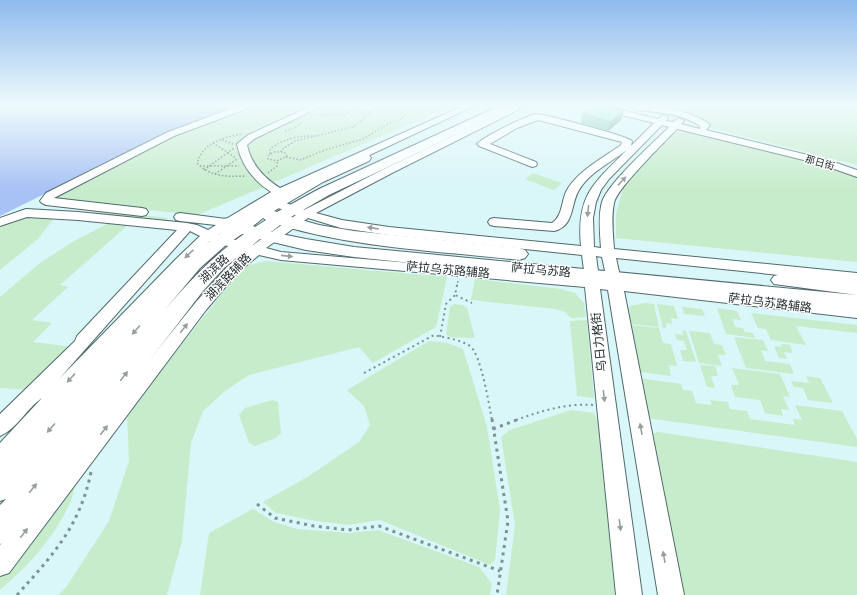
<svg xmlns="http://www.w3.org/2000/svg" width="857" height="595" font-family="Literata,'Noto Sans SC',serif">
  <rect width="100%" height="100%" fill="#d9f6f9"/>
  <!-- green -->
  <path fill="#c7eccb" d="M251 106H314L264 128C258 129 253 130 249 133L251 135 242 141 264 187 197 215 65 201 56 198 57 193 199 124Z
    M323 106H452L272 183 252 164 246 148C256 133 259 141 271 132L270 130Z
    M622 106H857V165L850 163Z
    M677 132H688L816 164 857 177V262L616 238V214L624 185Z
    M533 173 562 183 554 190 525 179Z
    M95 210 168 218 164 222 89 214Z
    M29 216 54 218 38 239 0 270V226L15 219Z
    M109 223 128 225 60 285 68 287 32 320 52 323 33 342 73 347 31 390 0 388V297L40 263 74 241Z
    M265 261 447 277 436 327 373 363 359 347 249 375 225 391 203 411 191 443 182 541 167 595H58L67 586 109 521 129 461 127 414 238 273 247 266Z
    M475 279 561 289 575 293 584 303 586 317 571 318 565 312 555 309 471 300Z
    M645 303 654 304 659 327 629 324 627 311 630 306Z
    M454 304 463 305 467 308 475 338 450 337 446 334 450 307Z
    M657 304 674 306 678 319 671 318 672 324 666 323V328H663Z
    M682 307 702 309 705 316 684 314Z
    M717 308 737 311 741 320 733 319 735 327 743 328 745 332 753 333 755 338 726 334Z
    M751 313 857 325V333L796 326 806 345 771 340 766 329 758 328Z
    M587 320 594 398 577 396 570 321Z
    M630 325 659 328 663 343 671 344 677 366 669 365 671 376 639 372Z
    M682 330 686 331 696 362 683 361 680 350H687L684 341 677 340 675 334 683 335Z
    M689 331 710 333 714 344 722 345 726 355H718L722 366 699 363Z
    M734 337 763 340 768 351 761 350 765 361 790 364 794 374 746 368Z
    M429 341 447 343 463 349 487 427 500 510 495 560 490 565 380 520 348 525 310 520 276 513 263 502 309 476 359 442 370 425 364 406 347 390Z
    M781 344 790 345 793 353 784 352 787 359 779 358 774 346 782 347Z
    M700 365 715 366 718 376H711L715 388 707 387Z
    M732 368 780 374 790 397 783 396 789 410 781 409 783 416 765 413 760 400 735 397 731 385H739Z
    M806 376 820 378 833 403 808 400 803 388 794 387 791 381 809 383Z
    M639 378 681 384 683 390 692 391 696 403 712 405 710 400 728 402 730 409 747 411 750 419 795 425 793 419 802 420 795 405 842 411 857 439V447L647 418Z
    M272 400 278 402 281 433 276 438 255 446 249 443 239 415 245 408Z
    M571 410 594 413 598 423 615 595H506L515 525 501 437 510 430Z
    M658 432 857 462V595H682L652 434Z
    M78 471C75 483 74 498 67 509 52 540 26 568 0 590V573Z
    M253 509 274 522 297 529 349 533 378 530 479 567 492 584 490 595H200L209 533Z"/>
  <!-- water -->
  <path fill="#a9c2f5" d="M0 106H240L157 138 0 216Z"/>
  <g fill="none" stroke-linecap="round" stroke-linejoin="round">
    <!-- minor casing -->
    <g stroke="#516a6e" stroke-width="2">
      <path id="minor" d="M238 106H250L249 108 174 136 54 198 142 208 146 209 148 212 146 215 142 216 46 205 42 203 40 201 46 193 168 132Z
        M311 106H322L254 139 247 145C251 164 263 177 280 188L463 106H474L276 199 304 210 384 169 515 106H526L392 173 316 213 342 220 389 227 581 246C576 195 594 183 627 150 611 162 589 173 579 190 570 205 575 226 554 231L494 226 490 225 488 222 490 219 494 218 552 223C563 216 561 201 567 190 579 170 603 158 621 145L622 142 538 120 517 128 490 144 536 162 537 164 536 166 532 167 479 146 477 144C483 137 529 114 537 114 547 115 628 136 632 141L631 146 654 123 593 108 592 106H606L658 119 664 115 668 118 666 121 673 122 679 118 684 121 681 124 700 129V126C681 113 658 112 636 110L632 107C649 100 693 113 708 123L710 125 706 130 828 160 857 170V177L820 164 677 129C664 143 617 188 614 203 611 218 613 234 614 249L857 273V283L616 258 621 281 857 308V318L624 291 684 595H658L608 290 600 289 642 595H616L585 287 281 260 259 255 237 273 206 310 9 573 0 576V545L196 302 227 267 246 251 210 241C139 312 73 388 7 464L0 466V443L42 398C27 408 17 429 0 436V414L75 341 77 336 177 230 78 220 27 217 0 226V218L26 209 78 212 187 223 197 225 208 230 216 225 180 221 176 220 174 217 176 214 180 213 226 219 271 192C254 181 241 165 237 144L248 135ZM662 125 669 127C653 143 608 183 602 202 598 216 600 234 601 248L594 247 593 218 596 202 601 190 609 179ZM268 204 296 215 253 245 218 235ZM308 218 341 228 389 235 582 255 585 278 281 252 266 248ZM190 231 200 236 176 259 59 379ZM596 256 602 257 607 280 599 279Z"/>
    </g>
    <!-- major casing -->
    <g stroke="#516a6e" stroke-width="2">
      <path id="major" d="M499 106H514L512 108 329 195 291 217 319 225 354 231 519 248 525 250 528 254 525 258 519 260C441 251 355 248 280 225L271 232 306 239 354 247 857 295V309L354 257 306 250 260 239 224 268 203 291 11 540 0 544V505L6 499 0 501V466L186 260 227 228 223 227 221 223 223 219 229 218 238 221 313 176 359 155 364 154 369 155 371 158 369 161 323 182 274 211 277 212 319 189ZM263 218 266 220 255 227 253 226ZM242 234H244C210 258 184 287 157 319L200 268 226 245Z
        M781 274 857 281V295L774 284 771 280 774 276Z"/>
    </g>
    <!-- path-far2 -->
    <path stroke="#7e9294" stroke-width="1.5" stroke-dasharray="1.5 2" stroke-linecap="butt" d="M354 110 370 112 384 106
      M316 115H345L358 106
      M285 131 296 127 302 122
      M241 134C222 138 203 143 197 163 210 177 228 177 246 176
      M222 140 233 144
      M213 143 236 158
      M274 152H284L287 156 277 161 268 159V156Z
      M281 152V150L295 141 353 127 362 120 376 106
      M270 154V149C283 139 297 136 313 136
      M286 157 300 160 325 150 363 139 388 124 401 119 410 111 408 106
      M200 166H239
      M204 170 234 148
      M268 173 277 166V161
      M215 174 237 159
      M457 286 458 280"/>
    <!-- path-far1 -->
    <path stroke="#7e9294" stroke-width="2" stroke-dasharray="2 3.5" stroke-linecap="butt" d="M457 285 455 295 472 303
      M440 337 446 304 455 295
      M364 373 434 335C446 338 459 339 470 346 481 354 489 405 492 420
      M516 420C541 411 566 403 593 405"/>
    <!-- path -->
    <path stroke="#7e9294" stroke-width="3" stroke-dasharray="3 4.5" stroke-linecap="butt" d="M492 419 508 521 497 595
      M493 429 519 419
      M257 504 275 518 314 526 348 530 379 526 500 571
      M17 595C53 555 80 526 91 472"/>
    <!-- minor -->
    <use href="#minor" fill="#fff" fill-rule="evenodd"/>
    <!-- major -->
    <use href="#major" fill="#fff" fill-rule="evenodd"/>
  </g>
  <!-- wall -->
  <path fill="#72c3b0" d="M582 114 621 120 608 131 581 123Z"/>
  <!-- shaded-wall -->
  <path fill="#5d9f90" d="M624 111 621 120 608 131 610 122Z"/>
  <!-- building -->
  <path fill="#85e3cd" stroke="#5d9f90" d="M595 106H603L624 111 610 122 582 114Z"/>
  <!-- one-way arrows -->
  <defs><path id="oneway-solid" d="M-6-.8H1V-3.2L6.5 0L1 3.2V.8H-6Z"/></defs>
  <g fill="#999e9f">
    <use href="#oneway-solid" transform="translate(622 181) rotate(-47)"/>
    <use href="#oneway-solid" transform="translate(588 211) rotate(96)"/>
    <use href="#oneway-solid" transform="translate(373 228) rotate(-171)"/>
    <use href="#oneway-solid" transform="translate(189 254) rotate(137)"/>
    <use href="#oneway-solid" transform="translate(287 256) rotate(6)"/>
    <use href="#oneway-solid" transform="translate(184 328) rotate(-52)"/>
    <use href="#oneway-solid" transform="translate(136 330) rotate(131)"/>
    <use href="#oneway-solid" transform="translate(124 376) rotate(-51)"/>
    <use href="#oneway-solid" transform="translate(71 378) rotate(132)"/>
    <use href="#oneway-solid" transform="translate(604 396) rotate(83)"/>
    <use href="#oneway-solid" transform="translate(51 428) rotate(131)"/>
    <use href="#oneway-solid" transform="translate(641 429) rotate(-100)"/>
    <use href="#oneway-solid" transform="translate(104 430) rotate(-52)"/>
    <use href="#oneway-solid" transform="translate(33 488) rotate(-51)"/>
    <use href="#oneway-solid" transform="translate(620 525) rotate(83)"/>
    <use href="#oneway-solid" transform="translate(24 533) rotate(-53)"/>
    <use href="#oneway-solid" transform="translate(664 557) rotate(-100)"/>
  </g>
  <!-- sky -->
  <linearGradient id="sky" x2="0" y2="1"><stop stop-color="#8fbaed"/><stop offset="0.56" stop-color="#eefbfc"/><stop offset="1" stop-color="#eefbfc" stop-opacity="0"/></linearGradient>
  <rect width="857" height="189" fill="url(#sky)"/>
  <g text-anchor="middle" stroke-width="3" stroke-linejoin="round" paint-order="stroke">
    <!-- far-street labels -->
    <g font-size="10" fill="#1d282a" stroke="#fff">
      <text transform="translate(820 162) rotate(16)" y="4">那日街</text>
    </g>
    <!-- street labels -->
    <g font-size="12" fill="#1d282a" stroke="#fff">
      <text transform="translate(214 269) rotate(-43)" y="4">湖滨路</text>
      <text transform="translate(448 270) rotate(5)" y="4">萨拉乌苏路辅路</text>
      <text transform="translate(541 270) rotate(5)" y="4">萨拉乌苏路</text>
      <text transform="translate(228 277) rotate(-46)" y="4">湖滨路辅路</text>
      <text transform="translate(770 303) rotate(7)" y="4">萨拉乌苏路辅路</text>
      <text transform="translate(599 342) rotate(-96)" y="4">乌日力格街</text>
    </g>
  </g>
</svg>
